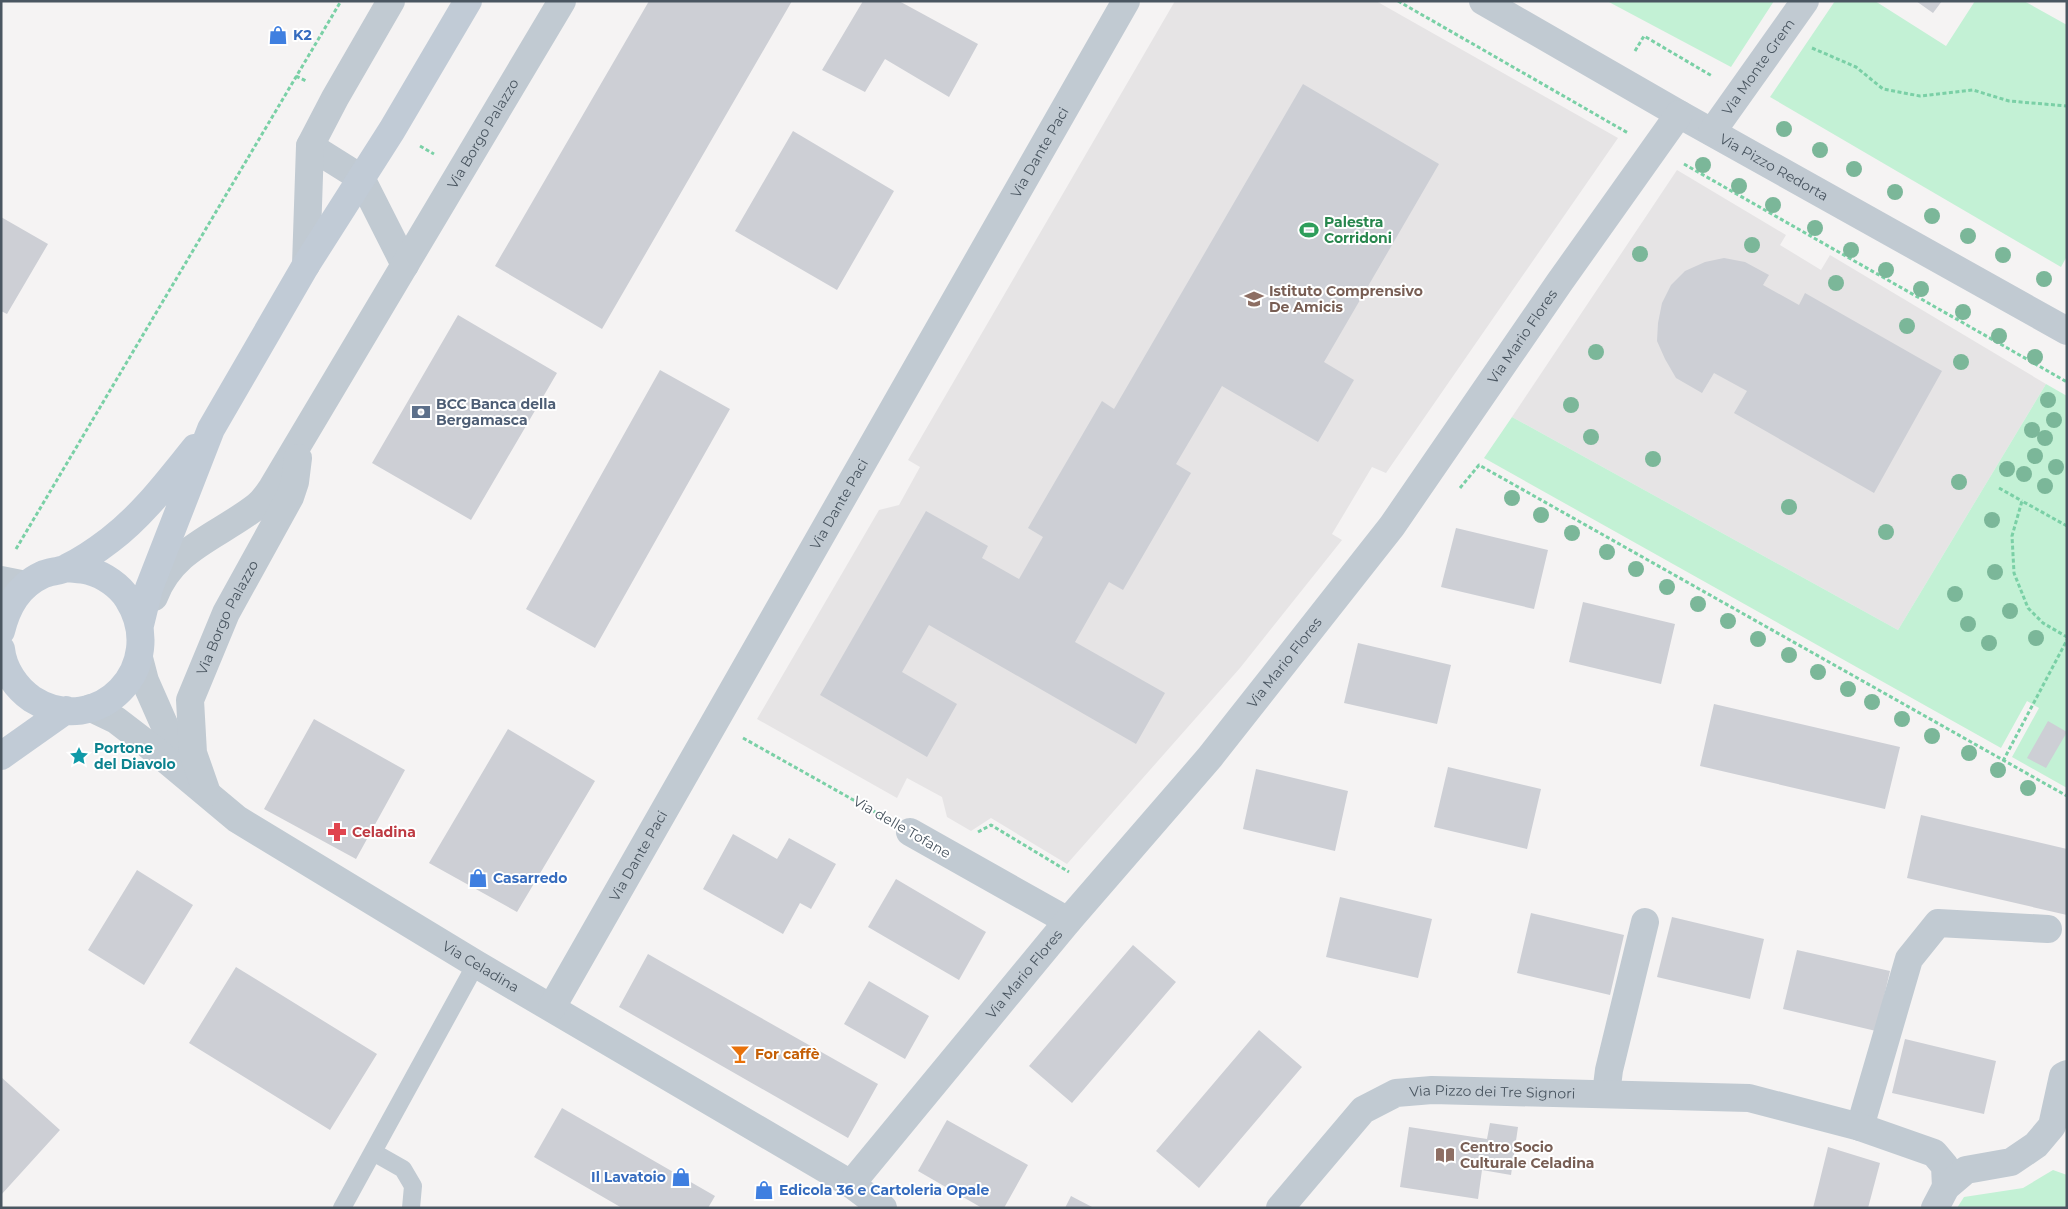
<svg xmlns="http://www.w3.org/2000/svg" width="2068" height="1209" font-family="Montserrat,sans-serif">
  <rect width="100%" height="100%" fill="#f5f3f3"/>
  <!-- education -->
  <path fill="#e6e4e5" d="M1175 1H1376L1618 138 1386 473 1372 467 1332 534 1342 540 1240 668 1067 864 991 818 971 831 947 817 942 797 907 778 897 798 757 719 879 510 899 505 920 467 908 460Z
    M1677 170 1786 235 1780 245 1821 270 1830 255 2046 384 1898 630 1512 417Z"/>
  <!-- green -->
  <path fill="#c3f1d5" d="M1607 1H1774L1731 67Z
    M1835 1H1875L1946 46 1975 1H2024L2067 25V256L2061 267 1770 97Z
    M2046 384 2067 396V788L2012 757 2039 708 2027 701 2001 748 1484 458 1512 417 1898 630Z
    M2053 1170 2067 1175V1208H1957L1964 1197 2023 1188Z"/>
  <!-- building -->
  <path fill="#cdcfd5" d="M649 1H792L602 329 495 266Z
    M863 1H899L978 44 949 97 885 59 865 92 822 70Z
    M1916 1H1942L1933 13Z
    M1303 84 1439 164 1324 362 1354 380 1318 442 1222 386 1176 464 1191 473 1123 590 1109 582 1075 642 1165 693 1136 744 929 625 902 672 957 704 927 757 820 695 926 511 988 546 982 558 1019 579 1043 537 1028 528 1102 401 1114 409Z
    M793 131 894 191 837 290 735 231Z
    M1 217 48 244 7 314 1 311Z
    M1724 258 1745 262 1769 275 1763 285 1799 305 1805 293 1942 371 1874 493 1734 413 1747 391 1714 373 1702 393 1676 378 1665 359 1657 341 1658 323 1662 303 1671 285 1685 271 1705 262Z
    M458 315 557 373 471 520 372 463Z
    M660 370 730 409 595 648 526 609Z
    M1456 528 1548 550 1534 609 1441 587Z
    M1583 602 1675 624 1661 684 1569 662Z
    M1358 643 1451 665 1437 724 1344 703Z
    M1714 704 1900 747 1885 809 1700 766Z
    M314 719 405 770 356 859 264 809Z
    M2048 721 2067 732 2046 768 2027 758Z
    M508 729 595 781 517 912 429 863Z
    M1448 767 1541 789 1527 849 1434 827Z
    M1256 769 1348 791 1335 851 1243 829Z
    M1921 815 2067 849V915L1907 878Z
    M733 834 777 859 789 838 836 864 811 909 800 903 783 934 703 889Z
    M137 870 193 905 144 985 88 950Z
    M896 879 986 932 959 980 868 927Z
    M1340 897 1432 919 1418 978 1326 957Z
    M1531 913 1624 935 1610 995 1517 973Z
    M1672 917 1764 939 1750 999 1657 977Z
    M1133 945 1176 982 1072 1103 1029 1066Z
    M1797 950 1890 971 1876 1031 1783 1009Z
    M648 954 878 1084 848 1138 619 1007Z
    M236 967 377 1054 330 1130 189 1043Z
    M869 981 929 1016 905 1059 844 1024Z
    M1259 1030 1302 1067 1199 1188 1156 1151Z
    M1905 1039 1996 1061 1984 1114 1892 1093Z
    M1 1077 60 1130 1 1195Z
    M562 1108 715 1196 708 1208H622L534 1157Z
    M947 1120 1028 1165 1004 1208H982L918 1171Z
    M1490 1123 1518 1127 1511 1175 1482 1170 1478 1199 1400 1187 1409 1127 1487 1139Z
    M1828 1147 1880 1163 1868 1208H1813Z
    M1071 1196 1094 1208H1065Z"/>
  <g fill="none" stroke-linecap="round" stroke-linejoin="round">
    <!-- path -->
    <path stroke="#7ad0a6" stroke-width="3" stroke-dasharray="4 2.5" stroke-linecap="butt" d="M1398 1 1628 133
      M1812 48 1856 67 1883 89 1920 96 1973 90 2009 101 2067 106
      M1635 51 1644 36 1712 76
      M296 76 306 81
      M420 146 434 154
      M1684 164 2067 382
      M1460 488 1479 465 2067 796
      M1999 488 2022 501
      M2067 526 2022 501 2012 536 2014 573 2028 608 2043 623 2067 637
      M16 549 341 1
      M743 738 882 816
      M2003 761 2067 640
      M978 832 991 825 1069 872"/>
    <!-- service -->
    <path stroke="#c1cad2" stroke-width="18" d="M373 1152 403 1169 413 1186 411 1208
      M342 1208 476 964"/>
    <!-- minor -->
    <g stroke="#c1cad2" stroke-width="28">
      <path id="s1" d="M1483 1 1679 114 2067 331"/>
      <path id="s2" d="M1712 132 1805 1"/>
      <path d="M310 146 361 178 405 265"/>
      <path d="M306 265 310 146 335 98 391 1"/>
      <path d="M1 580 26 585"/>
      <path id="s3" d="M154 597C172 548 219 536 257 506 263 501 268 494 272 488L562 1"/>
      <path d="M139 658 145 681 186 774"/>
      <path id="s4" d="M91 708 116 720 146 743 237 819 476 964 851 1184 883 1208"/>
      <path id="s5" d="M207 793 193 753 190 700 226 613 290 497 295 482 298 458"/>
      <path d="M910 832 1068 921"/>
      <path id="s6" d="M552 1007 1126 1"/>
      <path d="M1606 1094 1609 1070 1645 922"/>
      <path d="M1860 1127 1909 959 1938 923 2048 929"/>
      <path id="s7" d="M851 1184 1068 921 1210 757 1392 526 1559 283 1679 114"/>
      <path id="s8" d="M1280 1208 1363 1110 1396 1093 1432 1090 1749 1098 1860 1127 1934 1153 1945 1166 1946 1187"/>
      <path d="M1935 1208 1946 1187 1966 1170 2011 1162 2036 1145 2052 1126 2063 1076 2067 1074"/>
    </g>
    <!-- secondary -->
    <path stroke="#c1cbd6" stroke-width="28" d="M140 625 149 588 211 429 306 265 392 130 468 1
      M1 631C7 607 18 586 42 575 50 571 60 572 68 567 82 560 97 550 110 540 143 515 169 480 195 448
      M1 649C3 669 16 688 32 699 98 741 170 666 128 599 120 586 104 575 89 571 82 569 73 569 66 568
      M1 756 66 710"/>
  </g>
  <!-- trees -->
  <g fill="#7bb799">
    <circle cx="1784" cy="129" r="8"/>
    <circle cx="1820" cy="150" r="8"/>
    <circle cx="1703" cy="165" r="8"/>
    <circle cx="1854" cy="169" r="8"/>
    <circle cx="1739" cy="186" r="8"/>
    <circle cx="1895" cy="192" r="8"/>
    <circle cx="1773" cy="205" r="8"/>
    <circle cx="1932" cy="216" r="8"/>
    <circle cx="1815" cy="228" r="8"/>
    <circle cx="1968" cy="236" r="8"/>
    <circle cx="1752" cy="245" r="8"/>
    <circle cx="1851" cy="250" r="8"/>
    <circle cx="1640" cy="254" r="8"/>
    <circle cx="2003" cy="255" r="8"/>
    <circle cx="1886" cy="270" r="8"/>
    <circle cx="2044" cy="279" r="8"/>
    <circle cx="1836" cy="283" r="8"/>
    <circle cx="1921" cy="289" r="8"/>
    <circle cx="1963" cy="312" r="8"/>
    <circle cx="1907" cy="326" r="8"/>
    <circle cx="1999" cy="336" r="8"/>
    <circle cx="1596" cy="352" r="8"/>
    <circle cx="2035" cy="357" r="8"/>
    <circle cx="1961" cy="362" r="8"/>
    <circle cx="2048" cy="400" r="8"/>
    <circle cx="1571" cy="405" r="8"/>
    <circle cx="2054" cy="420" r="8"/>
    <circle cx="2032" cy="430" r="8"/>
    <circle cx="1591" cy="437" r="8"/>
    <circle cx="2045" cy="438" r="8"/>
    <circle cx="2035" cy="456" r="8"/>
    <circle cx="1653" cy="459" r="8"/>
    <circle cx="2056" cy="467" r="8"/>
    <circle cx="2007" cy="469" r="8"/>
    <circle cx="2024" cy="474" r="8"/>
    <circle cx="1959" cy="482" r="8"/>
    <circle cx="2045" cy="486" r="8"/>
    <circle cx="1512" cy="498" r="8"/>
    <circle cx="1789" cy="507" r="8"/>
    <circle cx="1541" cy="515" r="8"/>
    <circle cx="1992" cy="520" r="8"/>
    <circle cx="1886" cy="532" r="8"/>
    <circle cx="1572" cy="533" r="8"/>
    <circle cx="1607" cy="552" r="8"/>
    <circle cx="1636" cy="569" r="8"/>
    <circle cx="1995" cy="572" r="8"/>
    <circle cx="1667" cy="587" r="8"/>
    <circle cx="1955" cy="594" r="8"/>
    <circle cx="1698" cy="604" r="8"/>
    <circle cx="2010" cy="611" r="8"/>
    <circle cx="1728" cy="621" r="8"/>
    <circle cx="1968" cy="624" r="8"/>
    <circle cx="2036" cy="638" r="8"/>
    <circle cx="1758" cy="639" r="8"/>
    <circle cx="1989" cy="643" r="8"/>
    <circle cx="1789" cy="655" r="8"/>
    <circle cx="1818" cy="672" r="8"/>
    <circle cx="1848" cy="689" r="8"/>
    <circle cx="1872" cy="702" r="8"/>
    <circle cx="1902" cy="719" r="8"/>
    <circle cx="1932" cy="736" r="8"/>
    <circle cx="1969" cy="753" r="8"/>
    <circle cx="1998" cy="770" r="8"/>
    <circle cx="2028" cy="788" r="8"/>
  </g>
  <!-- icons -->
  <defs>
    <g id="shop-bare" transform="scale(1.5)"><path d="M-5-2.5h2.3a2.7 3.5 0 0 1 5.4 0H5L5.5 6h-11ZM-1.5-2.5h3a1.5 2.3 0 0 0-3 0Z" fill="#3f7fe0" stroke="#fff" stroke-width="2.5" paint-order="stroke"/></g>
    <g id="stadium-bare" transform="scale(1.5)"><path d="M0-5a6.5 5 0 1 0 0 10a6.5 5 0 1 0 0-10ZM-3.5-1.8h7v3.6h-7Z" fill="#2e9e5b" stroke="#fff" stroke-width="2.5" paint-order="stroke"/></g>
    <g id="school-bare" transform="scale(1.5)"><path d="M0-5L7-2L0 1L-7-2ZM-4 1L0 2.5L4 1V4Q0 6-4 4Z" fill="#8d6e63" stroke="#fff" stroke-width="2.5" paint-order="stroke"/></g>
    <g id="bank-bare" transform="scale(1.5)"><path d="M-6-4H6V4H-6ZM0-2.3a2.3 2.3 0 1 0 0 4.6a2.3 2.3 0 1 0 0-4.6Z" fill="#5c6f8a" stroke="#fff" stroke-width="2.5" paint-order="stroke"/></g>
    <g id="sight-bare" transform="scale(1.5)"><path d="M0-6L1.8-2.2L6-1.7L2.9 1.2L3.7 5.4L0 3.3L-3.7 5.4L-2.9 1.2L-6-1.7L-1.8-2.2Z" fill="#0f9aa8" stroke="#fff" stroke-width="2.5" paint-order="stroke"/></g>
    <g id="pharmacy-bare" transform="scale(1.5)"><path d="M-2-6h4v4h4v4h-4v4h-4v-4h-4v-4h4Z" fill="#e0444e" stroke="#fff" stroke-width="2.5" paint-order="stroke"/></g>
    <g id="bar-bare" transform="scale(1.5)"><path d="M-6-5H6L.8 .8V4.5H3.5V6h-7V4.5H-.8V.8Z" fill="#e8710a" stroke="#fff" stroke-width="2.5" paint-order="stroke"/></g>
    <g id="library-bare" transform="scale(1.5)"><path d="M-6-4Q-3-5.5-.7-3.5V5Q-3 3-6 4ZM6-4Q3-5.5 .7-3.5V5Q3 3 6 4Z" fill="#8d6e63" stroke="#fff" stroke-width="2.5" paint-order="stroke"/></g>
  </defs>
  <g fill-rule="evenodd">
    <use href="#shop-bare" x="278" y="35"/>
    <use href="#stadium-bare" x="1309" y="230"/>
    <use href="#school-bare" x="1254" y="299"/>
    <use href="#bank-bare" x="421" y="412"/>
    <use href="#sight-bare" x="79" y="756"/>
    <use href="#pharmacy-bare" x="337" y="832"/>
    <use href="#shop-bare" x="478" y="878"/>
    <use href="#bar-bare" x="740" y="1054"/>
    <use href="#library-bare" x="1445" y="1155"/>
    <use href="#shop-bare" x="681" y="1177"/>
    <use href="#shop-bare" x="764" y="1190"/>
  </g>
  <g text-anchor="middle" stroke-width="4" stroke-linejoin="round" paint-order="stroke">
    <!-- shop labels -->
    <g font-size="14" font-weight="bold" fill="#366cbe" stroke="#fff" text-anchor="start">
      <text x="293" y="40">K2</text>
      <text x="493" y="883">Casarredo</text>
      <text x="666" y="1182" text-anchor="end">Il Lavatoio</text>
      <text x="779" y="1195">Edicola 36 e Cartoleria Opale</text>
    </g>
    <!-- street labels -->
    <g font-size="14" fill="#4a5661" stroke="#fff">
      <text dy="5" stroke="none"><textPath href="#s2" startOffset="80">Via Monte Grem</textPath></text>
      <text dy="5" stroke="none"><textPath href="#s3" startOffset="576">Via Borgo Palazzo</textPath></text>
      <text dy="5" stroke="none"><textPath href="#s6" startOffset="984">Via Dante Paci</textPath></text>
      <text dy="5" stroke="none"><textPath href="#s1" startOffset="335">Via Pizzo Redorta</textPath></text>
      <text dy="5" stroke="none"><textPath href="#s7" startOffset="1082">Via Mario Flores</textPath></text>
      <text dy="5" stroke="none"><textPath href="#s6" startOffset="579">Via Dante Paci</textPath></text>
      <text dy="5" stroke="none"><textPath href="#s5" startOffset="186">Via Borgo Palazzo</textPath></text>
      <text dy="5" stroke="none"><textPath href="#s7" startOffset="678">Via Mario Flores</textPath></text>
      <text transform="translate(902 827) rotate(30)" y="5">Via delle Tofane</text>
      <text dy="5" stroke="none"><textPath href="#s6" startOffset="174">Via Dante Paci</textPath></text>
      <text dy="5" stroke="none"><textPath href="#s4" startOffset="469">Via Celadina</textPath></text>
      <text dy="5" stroke="none"><textPath href="#s7" startOffset="272">Via Mario Flores</textPath></text>
      <text dy="5" stroke="none"><textPath href="#s8" startOffset="262">Via Pizzo dei Tre Signori</textPath></text>
    </g>
    <!-- leisure labels -->
    <g font-size="14" font-weight="bold" fill="#27864d" stroke="#fff" text-anchor="start">
      <text x="1324" y="227">Palestra<tspan x="1324" dy="16">Corridoni</tspan></text>
    </g>
    <!-- education labels -->
    <g font-size="14" font-weight="bold" fill="#785e54" stroke="#fff" text-anchor="start">
      <text x="1269" y="296">Istituto Comprensivo<tspan x="1269" dy="16">De Amicis</tspan></text>
      <text x="1460" y="1152">Centro Socio<tspan x="1460" dy="16">Culturale Celadina</tspan></text>
    </g>
    <!-- service labels -->
    <g font-size="14" font-weight="bold" fill="#4e5e75" stroke="#fff" text-anchor="start">
      <text x="436" y="409">BCC Banca della<tspan x="436" dy="16">Bergamasca</tspan></text>
    </g>
    <!-- culture labels -->
    <g font-size="14" font-weight="bold" fill="#0d838f" stroke="#fff" text-anchor="start">
      <text x="94" y="753">Portone<tspan x="94" dy="16">del Diavolo</tspan></text>
    </g>
    <!-- health labels -->
    <g font-size="14" font-weight="bold" fill="#be3a42" stroke="#fff" text-anchor="start">
      <text x="352" y="837">Celadina</text>
    </g>
    <!-- food labels -->
    <g font-size="14" font-weight="bold" fill="#c56008" stroke="#fff" text-anchor="start">
      <text x="755" y="1059">For caffè</text>
    </g>
  </g>
  <!-- border -->
  <rect width="2068" height="1209" fill="none" stroke="#4a5661" stroke-width="5"/>
</svg>
